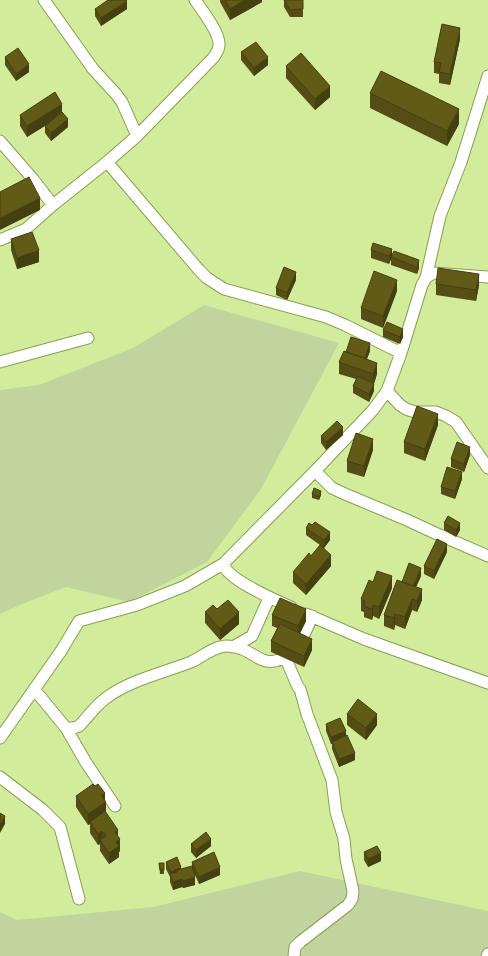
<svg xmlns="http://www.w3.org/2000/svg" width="488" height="956" font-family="'Sofia Sans Condensed',sans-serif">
  <rect width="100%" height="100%" fill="#d2ec9c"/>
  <!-- green -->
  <path fill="#c1d49d" d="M204 305 339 343 261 489 207 562 129 602 66 587 22 604 0 614V390L39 385 133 348Z
    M300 871 488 911V956H0V912L17 920 153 907Z"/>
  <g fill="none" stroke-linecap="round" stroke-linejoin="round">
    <!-- street casing -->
    <g stroke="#889f52" stroke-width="13">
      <path id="street" d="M44 0 93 69 116 94 122 102 137 136
        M0 141 32 178 53 205
        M107 162 137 136 214 57C216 53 219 50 219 45 220 33 202 10 195 0
        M0 240 26 229 53 205 107 162 199 270 207 278 224 289 326 317 345 325 401 353 387 391 373 410 315 471 223 564 185 586 137 605 79 621 61 651 0 738
        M426 278 440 216 461 162 488 76
        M401 353 422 285 426 278 433 273 488 277
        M0 362 88 338
        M387 391 400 405 406 409 415 412H436L446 416 456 422 488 468
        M315 471 332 488 345 494 407 520 435 533 488 556
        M223 564C228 580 275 600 291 607
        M306 614 364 639 488 683
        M233 647 252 636 269 598
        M285 657 298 687 300 689 307 714 332 780 336 812 344 839 346 859 353 891 352 899 348 905 300 942 295 947 294 956
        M34 689 66 728H73L79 726C88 717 96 705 106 698 130 680 163 673 191 662 202 657 214 646 227 646 232 646 237 647 242 649 253 653 262 664 275 661 295 657 306 633 312 616
        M66 728 85 761 115 806
        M0 777 43 810 60 827 79 899
        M487 956 488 954"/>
    </g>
    <!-- street -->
    <use href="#street" stroke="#fff" stroke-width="11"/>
  </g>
  <!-- wall -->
  <path fill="#544e15" d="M220 0H262V2L230 20 220 2Z
    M284 0H303V17H290L284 7Z
    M95 9H127L101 26 95 16Z
    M460 39 450 85 439 83V74L434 73V62Z
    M241 52 268 65 254 76 241 60Z
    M5 57 29 72 16 81 5 65Z
    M286 66 330 97 315 110 286 78Z
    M370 93 459 124 447 146 370 108Z
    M62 112 68 127 51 141 45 133V126L27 137 20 126V115Z
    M11 239 39 262 17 269 11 250Z
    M371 250 392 256 419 268 417 274 391 265V258L389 264 371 258Z
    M296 280 287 300 276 295V288Z
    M436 284 479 285 476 301 436 295Z
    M397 291 383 328 361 319V308Z
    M383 330 403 337 400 344 383 337Z
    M370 351 367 359 377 374 374 384V391L369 402 353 393V386L356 379 339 374V362L346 352Z
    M438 425 425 461 404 453V442Z
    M343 435 326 450 321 443V436Z
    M373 450 364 477 347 472V461Z
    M470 455 464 472 451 467V459Z
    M462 479 455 499 441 494V487Z
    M312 494 321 495 319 500 312 498Z
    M444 523 460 530 456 537 444 530Z
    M306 528 330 540 324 548 331 566 306 595 293 583V572L311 556 320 545 306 535Z
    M447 552 434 579 424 574V566Z
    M421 576 416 587 422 600 417 612 412 610 405 629 395 625 394 630 384 626V615Z
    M392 588 379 619 373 616 372 620 364 617V612L361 611V599Z
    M217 609 239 624 220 640 205 623V612Z
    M272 615 306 621 300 633 312 650 304 667 271 652V641L277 628 272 626Z
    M347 714 377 725 366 740 347 725Z
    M326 724 346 736 355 760 339 767 332 749V744H331L326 731Z
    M95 786 105 800 106 813 118 836 120 851 119 852V857L109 864 100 851V844L98 845 90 833V824L88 825 76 807V796Z
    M191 844 211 846 196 858 191 852Z
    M364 852 381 861 368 867 364 860Z
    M166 862 181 869 192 867V862L220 875 199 884 195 875V885L183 888 182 887 173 890 170 882V877L166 869Z
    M159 863H164V874H160Z"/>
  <!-- shaded-wall -->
  <path fill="#454011" d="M245 0H262V2L230 20V9Z
    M127 1V9L101 26V18Z
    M460 28V39L450 85V74Z
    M268 57V65L254 76V68Z
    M29 64V72L16 81V74Z
    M330 86V97L315 110V99Z
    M62 104V115L27 137V126Z
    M459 109V124L447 146V131Z
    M68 119V127L51 141V133Z
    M40 198V210L0 230V218Z
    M392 249V257L389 264V256Z
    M39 250V262L17 269V258Z
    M419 260V268L417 274V267Z
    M296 272V280L287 300V293Z
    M479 274V285L476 301V290Z
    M397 280V291L383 328V316Z
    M403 329V337L400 344V337Z
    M370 343V351L364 366V359Z
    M377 363V374L373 386V374Z
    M374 384V391L369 402V394Z
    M438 414V425L425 461V449Z
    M343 427V435L326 450V442Z
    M373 439V450L364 477V466Z
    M470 447V455L464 472V464Z
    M462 472V479L455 499V491Z
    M321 491V495L319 500V497Z
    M460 523V530L456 537V530Z
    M330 532V540L324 548V540Z
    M447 544V552L434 579V571Z
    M331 555V566L306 595V584Z
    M421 568V576L413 594V587Z
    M392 576V588L379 619V607Z
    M422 589V600L417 612V601Z
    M412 599V610L405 629V617Z
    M373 605V616L372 620V609Z
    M306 609V621L298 638V626Z
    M239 612V624L220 640V629Z
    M395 614V625L394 630V618Z
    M312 639V650L304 667V656Z
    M377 714V725L366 740V728Z
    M346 731V738L332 742V744H331V737Z
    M355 753V760L339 767V759Z
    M105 793V803L106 802V813L90 822V824L88 825V814L101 795Z
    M5 816V824L0 833V825Z
    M118 830V841L120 839V851L119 852V857L109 864V853L115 832Z
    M102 831V842L100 840V844L98 845V834Z
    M211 839V846L196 858V850Z
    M381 853V861L368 867V859Z
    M181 867V875L177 870V877H171V872Z
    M220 867V875L199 884V877Z
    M195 877V885L183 888V881Z
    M182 879V887L173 890V882Z"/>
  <!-- building -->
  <path fill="#625b18" stroke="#454011" d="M108 0H126L127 1 101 18 95 9Z
    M225 0H245L230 9Z
    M284 0H303V9L290 10Z
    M442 24 460 28 450 74 439 72 441 63 434 62Z
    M256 42 268 57 254 68 241 52Z
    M18 48 29 64 16 74 5 57Z
    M301 53 330 86 315 99 286 66Z
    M381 71 459 109 447 131 370 93Z
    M55 92 62 104 27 126 20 115Z
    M62 112 68 119 51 133 45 126Z
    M29 177 40 198 0 218V192Z
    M32 232 39 250 17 258 11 239Z
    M373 243 392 249 389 256 371 250Z
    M394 251 419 260 417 267 391 257Z
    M284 267 296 272 287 293 276 288Z
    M438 268 479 274 476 290 436 284Z
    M374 271 397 280 383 316 361 308Z
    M387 322 403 329 400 337 383 330Z
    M351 337 370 343 365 358 346 352Z
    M344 351 377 363 373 374 339 362Z
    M358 376 374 384 369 394 353 386Z
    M417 406 438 414 425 449 404 442Z
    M337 421 343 427 326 442 321 436Z
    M356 433 373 439 364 466 347 461Z
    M457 442 470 447 464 464 451 459Z
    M447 467 462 472 455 491 441 487Z
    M314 488 321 491 319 497 312 494Z
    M448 516 460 523 456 530 444 523Z
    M315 522 330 532 324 540 306 528 309 523 312 525Z
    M437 539 447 544 434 571 424 566Z
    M320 545 331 555 306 584 293 572 309 553 311 556Z
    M409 563 421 568 413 586 402 582Z
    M377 571 392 576 379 607 373 605 372 609 364 606 365 601 361 599 369 580 373 582Z
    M397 580 422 589 417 601 412 599 405 617 395 614 394 618 384 615Z
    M280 598 306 609 298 626 272 615Z
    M228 600 239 612 220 629 205 612 213 605 217 609Z
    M280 624 312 639 304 656 271 641Z
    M358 699 377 714 366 728 347 714Z
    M340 718 346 731 331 737 326 724Z
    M347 735 355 753 339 759 332 742Z
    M93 784 95 786 98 784 105 793 101 795 106 802 88 814 76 796Z
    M105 811 118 830 115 832 120 839 116 842 119 846 109 853 100 840 106 836 102 831 98 834 90 822Z
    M0 813 5 816 0 825Z
    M206 832 211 839 196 850 191 844Z
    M377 846 381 853 368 859 364 852Z
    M214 852 220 867 199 877 192 862Z
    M177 857 181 867 171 872 166 862Z
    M159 863H164V870H160Z
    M192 866 195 877 183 881 182 879 173 882 170 874 177 872V870Z"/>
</svg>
